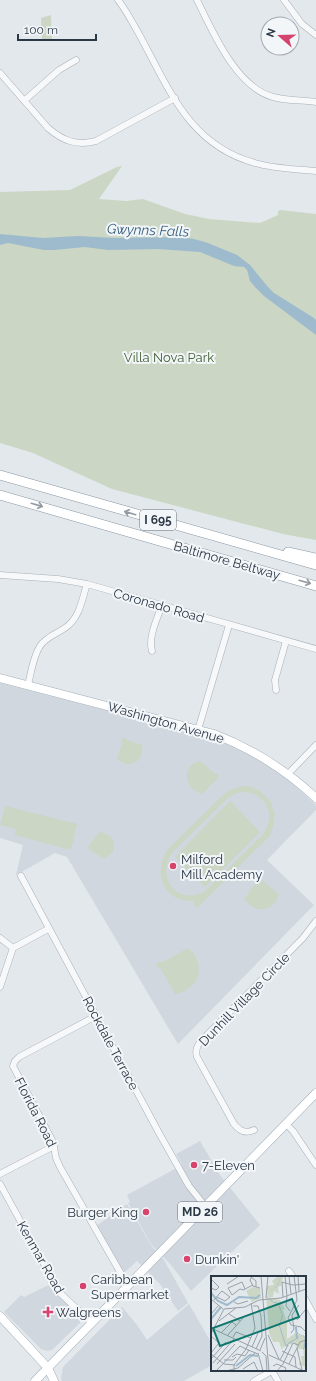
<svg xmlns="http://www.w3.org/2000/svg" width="316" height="1381" font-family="Raleway,sans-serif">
  <rect width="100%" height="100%" fill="#e3e8ec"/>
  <!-- built -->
  <path fill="#d1d7de" d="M0 683 198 734 226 744 252 756 285 777 316 805V810L267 860 314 905 178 1044 67 857 55 853 16 875 23 845 0 838Z
    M200 1141 220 1175 260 1225 191 1291 171 1265 151 1244 128 1203 130 1202 127 1195 182 1165 176 1154Z
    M127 1204 151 1245 164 1260 188 1303 178 1311 160 1284 137 1261 124 1273 96 1226Z
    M51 1284 59 1294 80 1317V1323L52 1350 47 1351 41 1349 4 1312 21 1295 24 1297 28 1295Z
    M189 1304 212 1344V1365L184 1381H62L61 1379 63 1367 122 1307 137 1325 147 1340Z"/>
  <!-- green -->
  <path fill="#cbd6c4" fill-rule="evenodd" d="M51 15 52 40 42 39 41 18Z
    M122 166 99 199 126 201 143 199 185 214 209 219 260 223 278 215V211L281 210 316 214V540L283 534 112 489 33 453 0 443V192L70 190 117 167Z
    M123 738H125L127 740 142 745C144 757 137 765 125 764L117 759 122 743 121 739Z
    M200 761 214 773 218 774 219 777 202 794C184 789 180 766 200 761Z
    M243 786H248L259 790 271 802 275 814 272 831 269 837 197 908 193 904 195 901C165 903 152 875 167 850L224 794 232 789ZM242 792C266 792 277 815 263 834L205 891C178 907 155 878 172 853L228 798 235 794Z
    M230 801 260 832 205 887 175 857Z
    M5 806 77 824 71 850 15 835 16 829 0 825Z
    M100 831 111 837 114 843 113 852 104 859 87 848Z
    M259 878 279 894C274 913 254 914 244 899L256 883V879Z
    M188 948C207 964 200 990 175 994L161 969 157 967 156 964 158 962H163Z"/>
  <!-- water -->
  <path fill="#9dbbcd" d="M0 234 43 238 78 236 115 238 179 237 194 239 208 243 237 255 250 265 268 287 274 293 314 318 316 320V335L264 296 255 287 250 281 247 270 244 267 234 266 200 252 158 249 108 250 85 247 54 250H44L8 243 0 245Z"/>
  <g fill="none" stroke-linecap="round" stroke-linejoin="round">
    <!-- minor casing -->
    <g stroke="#a8afb7" stroke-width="7">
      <path id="minor" d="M118 0C126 10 132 22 139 34 169 89 189 145 255 163 275 169 296 169 316 171
        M197 0C213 32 236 87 273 97 287 101 302 100 316 102
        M284 0 302 24 316 35
        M0 73 48 128C63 141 77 146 96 141L175 98
        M25 100 59 70 76 60
        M0 575 58 579 87 584 316 649
        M152 651C148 637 157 619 162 605
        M28 685C31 673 33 657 40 646 46 637 56 634 65 628 80 618 82 599 87 584
        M276 690 275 680 286 641
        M198 730 229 625
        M288 774 316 745
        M21 876 159 1133 189 1186 205 1206
        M0 938 13 948
        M0 987 13 948 48 929
        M96 1016 19 1057 15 1061 13 1066 53 1142 56 1158 60 1167 128 1286
        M286 1124 293 1131 316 1165
        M254 1130C245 1134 240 1131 234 1124L197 1057C194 1047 200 1042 207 1035L303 938 316 921
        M0 1174 54 1146
        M0 1184 60 1293 92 1323
        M289 1271 293 1277
        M305 1299 316 1319
        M254 1381 272 1371 278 1381"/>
    </g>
    <!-- major casing -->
    <g stroke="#a2aeb8" stroke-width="9">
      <path id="major" d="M0 678 214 734C253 749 286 770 316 798
        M0 1316 48 1368 54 1381
        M35 1381 316 1093"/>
    </g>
    <!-- highway casing -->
    <g stroke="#8a97a4" stroke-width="10">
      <path id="highway" d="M0 475 316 565
        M0 495 316 586
        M288 552 316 558"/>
    </g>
    <!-- minor -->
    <use href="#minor" stroke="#f6f8fa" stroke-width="6"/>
    <!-- major -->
    <use href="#major" stroke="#fff" stroke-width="8"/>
    <!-- highway -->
    <use href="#highway" stroke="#fff" stroke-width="9"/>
  </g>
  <!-- one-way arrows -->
  <defs><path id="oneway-shaft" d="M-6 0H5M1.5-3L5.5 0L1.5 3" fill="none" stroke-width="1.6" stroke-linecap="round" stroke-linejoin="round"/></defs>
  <g stroke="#949ba2">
    <use href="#oneway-shaft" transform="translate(37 505) rotate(16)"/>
    <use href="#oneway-shaft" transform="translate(130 513) rotate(-164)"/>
    <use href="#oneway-shaft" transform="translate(305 582) rotate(16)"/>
  </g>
  <!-- markers -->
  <g fill="#d6436c" stroke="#f3f6f9" stroke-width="1.5">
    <circle cx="173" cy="866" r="4"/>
    <circle cx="194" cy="1165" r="4"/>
    <circle cx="146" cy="1212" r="4"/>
    <circle cx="187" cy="1259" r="4"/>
    <circle cx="83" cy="1286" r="4"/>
    <path d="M46 1306h4v4h4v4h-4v4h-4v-4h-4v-4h4z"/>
  </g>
  <g text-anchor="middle" stroke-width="4" stroke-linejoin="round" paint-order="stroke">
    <!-- shield labels -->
    <g fill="#f3f6f9" stroke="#66707b" stroke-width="1">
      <rect x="140" y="510" width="36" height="20" rx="3"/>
      <rect x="178" y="1202" width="44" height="20" rx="3"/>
    </g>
    <g font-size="12" font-weight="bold" fill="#2a3745">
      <text x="158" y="524">I 695</text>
      <text x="200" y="1216">MD 26</text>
    </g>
    <!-- park labels -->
    <g font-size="13" fill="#446236" stroke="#f3f6f9">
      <text x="169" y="362">Villa Nova Park</text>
    </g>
    <!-- street labels -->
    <g font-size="13" fill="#2a3745" stroke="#f3f6f9">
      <text transform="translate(227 560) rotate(16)" y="5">Baltimore Beltway</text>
      <text transform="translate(159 605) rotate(16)" y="5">Coronado Road</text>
      <text transform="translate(166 722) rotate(16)" y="5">Washington Avenue</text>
      <text transform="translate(244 999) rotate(-46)" y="5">Dunhill Village Circle</text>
      <text transform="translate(111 1043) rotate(62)" y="5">Rockdale Terrace</text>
      <text transform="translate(36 1112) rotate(63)" y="5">Florida Road</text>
      <text transform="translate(41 1257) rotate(60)" y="5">Kenmar Road</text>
    </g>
    <!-- poi labels -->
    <g font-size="13" fill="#2a3745" stroke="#f3f6f9" text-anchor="start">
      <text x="181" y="864">Milford<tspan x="181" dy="15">Mill Academy</tspan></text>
      <text x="202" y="1170">7-Eleven</text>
      <text x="138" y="1217" text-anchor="end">Burger King</text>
      <text x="195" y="1264">Dunkin'</text>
      <text x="91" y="1284">Caribbean<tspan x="91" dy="15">Supermarket</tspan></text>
      <text x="56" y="1317">Walgreens</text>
    </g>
    <!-- water labels -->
    <g font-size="14" font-style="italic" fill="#315c7c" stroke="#f3f6f9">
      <text transform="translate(148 230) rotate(2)" y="5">Gwynns Falls</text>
    </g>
  </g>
  <!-- overview -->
  <g transform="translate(211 1276)">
    <rect width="95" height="95" fill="#e3e8ec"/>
    <path d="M67 0H74L72 1 70 10 67 11 68 18 63 15 62 21H59L56 17 59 13 55 17 58 22 69 24 74 33H72L76 47V63L85 57V50L86 56 95 62V91L87 88 91 86 90 80H93V73H88L82 66 81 69 77 67 78 70 72 71 71 74 68 66H62L58 57 55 17 56 10 63 9 61 5ZM42 11 49 12 50 22 41 26 35 15Z" fill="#cbd6c4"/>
    <path d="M70 0 67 9 56 17 62 26H65L68 28 72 40 71 42 69 50 75 69 80 65 92 59 95 62 94 71 92 75 95 87 92 74 94 62 91 59 75 70 74 69 68 50 71 39 67 28 61 26 56 17 66 10Z" fill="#9dbbcd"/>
    <path fill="none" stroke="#9dbbcd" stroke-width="2" d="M0 17 7 25 16 29 28 21 45 22 49 19M0 43 10 31M85 51 86 63M25 90 39 79 47 80"/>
    <path fill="none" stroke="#99a1a9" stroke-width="1" d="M41 0 39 4 42 10 49 12M50 0 58 95M74 0 76 20M78 0 80 18M83 0 86 24 77 42 80 49 90 51 95 56M87 0 88 15M40 1 45 5V11M0 3 8 11 5 14 0 12M16 8 28 0M34 13 31 6 17 12 21 19 29 13 33 14 34 13 42 9M76 20 75 30 79 35M72 21 71 6 82 9 95 8M55 22 57 0M0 23 12 33M3 24 9 17 11 15 19 21 14 25 6 21M23 26 27 28 37 25M40 27 44 52 35 73 47 78M42 30H47L50 40 51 60 45 73M0 38 8 29M18 38 29 45M86 44 95 33M8 45 25 32M0 52 50 75M10 57 21 46 25 49M80 57 83 53 81 39 88 29M0 58 13 33 34 31 48 24 70 22 95 13M57 59 68 83M0 60 8 67 0 77M16 60 32 42M22 61 25 56 40 62M41 71 47 57M86 72 91 94M49 74 54 62M71 75 84 81 85 91M51 76 55 80 56 95M47 77 52 95M0 78 13 88 24 89M58 79 93 95M21 81 26 78 34 80 38 74M0 83 15 66M13 84H22L25 81M69 84 77 69M2 87 23 63M6 88 24 68M78 88 89 66 95 64M62 90 66 88 75 92 74 95M32 93 43 86 47 95M6 94 29 70 35 73 23 89V95M15 95 27 92 44 77M66 95 72 88 82 67 87 69"/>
    <path fill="#0f766e" fill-opacity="0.15" stroke="#0f766e" stroke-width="2" d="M81 23 88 41 9 70 2 52Z"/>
    <rect width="95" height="95" fill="none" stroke="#2a3745" stroke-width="2"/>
  </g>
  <!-- north arrow -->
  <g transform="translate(280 36) rotate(290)"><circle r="19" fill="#f3f6f9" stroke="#a3aab1"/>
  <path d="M0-3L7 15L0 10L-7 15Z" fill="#d6436c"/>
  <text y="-6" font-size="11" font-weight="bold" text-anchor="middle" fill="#2a3745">N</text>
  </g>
  <!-- scale -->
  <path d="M18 34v6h78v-6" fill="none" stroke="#2a3745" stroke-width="2"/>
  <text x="24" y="34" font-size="12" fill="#2a3745" stroke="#f3f6f9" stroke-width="3" paint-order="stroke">100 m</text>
</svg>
